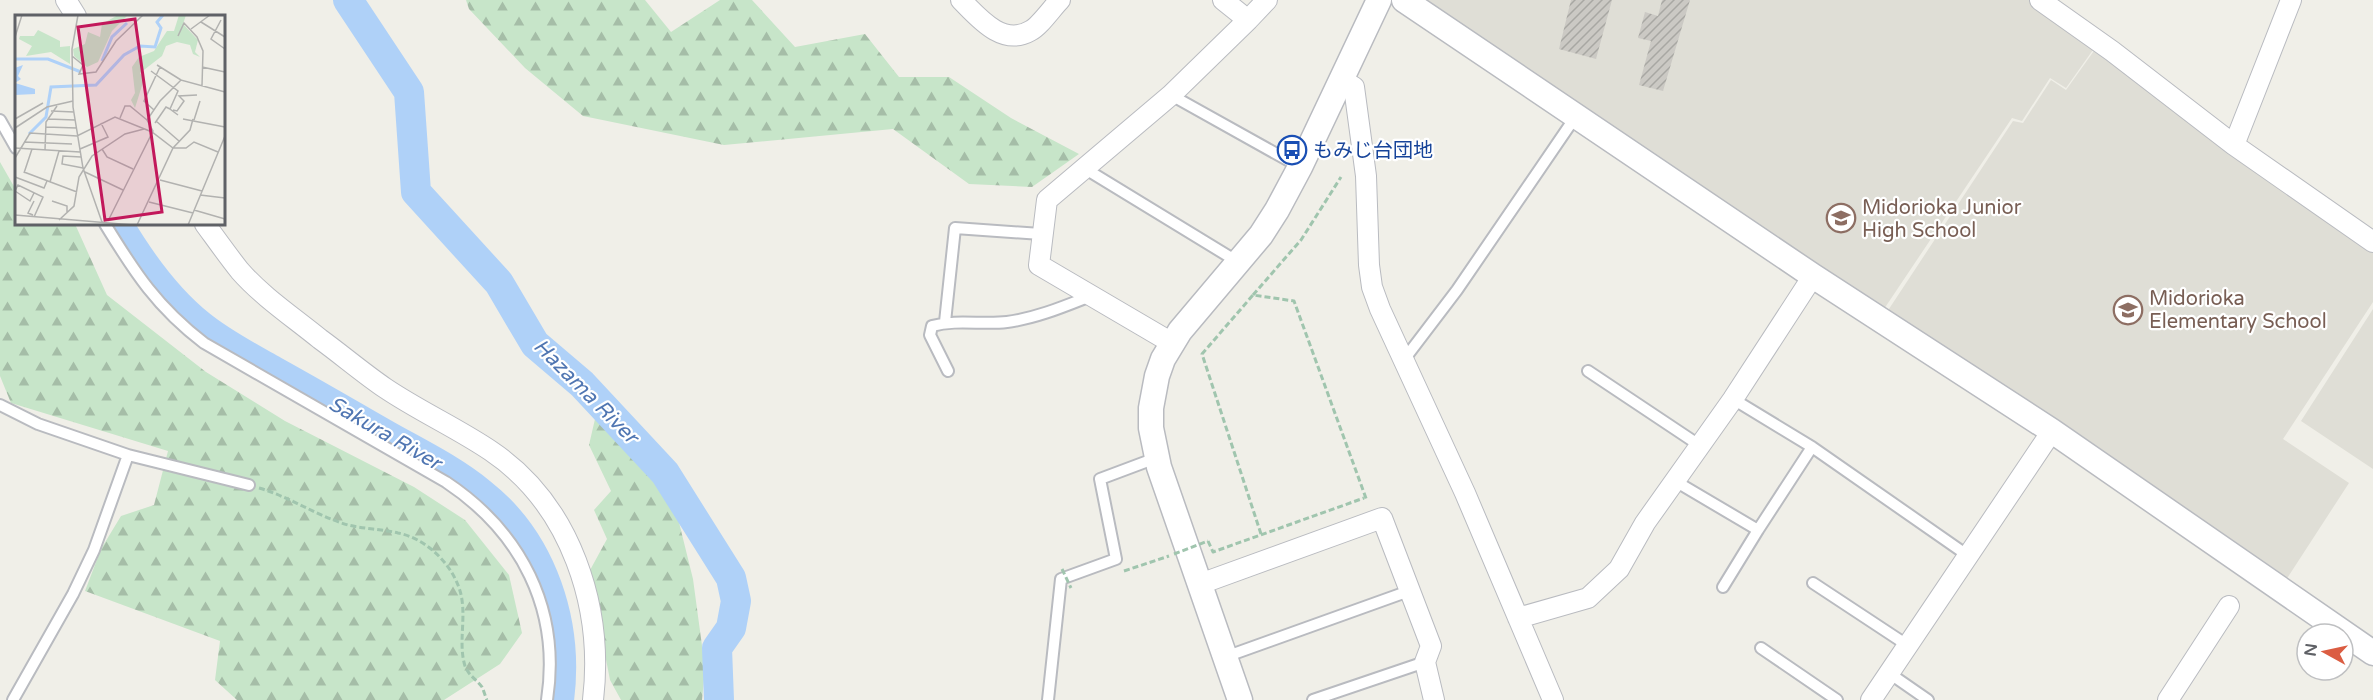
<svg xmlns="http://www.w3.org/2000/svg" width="2373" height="700" font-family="'Varela Round','Noto Sans JP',sans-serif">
  <defs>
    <pattern id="forest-firs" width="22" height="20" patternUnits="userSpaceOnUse" patternTransform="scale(1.5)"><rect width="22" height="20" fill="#c7e5c9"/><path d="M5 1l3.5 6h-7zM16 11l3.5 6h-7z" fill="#a5bda7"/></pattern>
    <pattern id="building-hatch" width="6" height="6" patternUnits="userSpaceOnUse" patternTransform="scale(1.5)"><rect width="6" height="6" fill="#cbc9c4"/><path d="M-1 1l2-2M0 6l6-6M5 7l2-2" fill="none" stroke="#a8a7a3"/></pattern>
  </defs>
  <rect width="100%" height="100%" fill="#f0efe8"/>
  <!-- education -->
  <path fill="#dfded6" d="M1420 0H2030L2095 47 2066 88 2050 78 2022 121 2012 118 1880 315Z
    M2096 48 2230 151 2373 252V302L2283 439 2349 483 2286 580 1883 318 2013 121 2023 123 2051 80 2066 90Z
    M2373 309V469L2301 421Z"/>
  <!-- forest -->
  <path fill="url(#forest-firs)" d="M466 0H645L671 32 720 0H752L795 47 865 34 899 77H949L1011 118 1079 154 1032 187 969 184 893 129 724 145 583 116 525 68 469 9Z
    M0 162 16 190V224H75L107 295 206 372 285 421 414 487 465 520 509 575 522 633 500 664 444 700H237L215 680 220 641 85 591 101 549 121 516 154 505 168 451 11 403 0 376Z
    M595 419 672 494 693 579 705 668 702 700H621L610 680 589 572 607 539 594 510 611 491 589 445Z"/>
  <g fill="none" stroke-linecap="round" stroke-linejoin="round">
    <!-- river -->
    <path stroke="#afd1f8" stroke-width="30" d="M348 0 409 92 416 192 499 283 535 344 582 384 665 473 731 578 736 601 731 628 717 648 719 700
      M118 224C140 261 166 298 200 325 222 343 249 357 274 371 312 392 350 414 388 436 420 454 453 470 481 493 543 542 569 624 559 700"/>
  </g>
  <!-- building -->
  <path fill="url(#building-hatch)" d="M1571 0H1612L1596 59 1559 49Z
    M1662 0H1690L1663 91 1639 85 1651 41 1638 38 1645 12 1658 16Z"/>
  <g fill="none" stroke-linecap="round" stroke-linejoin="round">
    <!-- service casing -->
    <g stroke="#b9bbc0" stroke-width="14">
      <path id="service" d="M1171 95 1300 167
        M0 120 16 148
        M1084 168 1238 262
        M105 224C135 273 157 307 204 343L446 482C521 532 561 609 547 700
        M945 322 955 228 1041 234
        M1403 361 1457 290 1576 116
        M948 371 930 335 932 326C957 319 982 325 1007 322 1037 318 1065 306 1093 295
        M1588 371 1699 445
        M1733 399 1812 447 1967 555
        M0 405 38 424 128 455 94 550 73 594 13 700
        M128 455 249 485
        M1675 481 1758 530 1812 447
        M1813 583 1907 645
        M1723 587 1758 530
        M1761 648 1837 700
        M1225 657 1409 591
        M1889 673 1928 700
        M1048 700 1061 579 1116 559 1100 479 1156 458
        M1313 700 1425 662"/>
    </g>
    <!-- minor casing -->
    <g stroke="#b9bbc0" stroke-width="22">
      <path id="minor" d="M66 0 76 16
        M961 0C978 17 1002 47 1030 31 1039 27 1052 8 1060 0
        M1223 0 1248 20 1267 0
        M2040 0 2112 51 2234 145 2373 242
        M1341 79 1354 87 1366 176 1369 265 1372 287 1380 309 1465 493 1553 700
        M2234 145 2291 0
        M205 224C216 239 228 256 240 271 263 297 293 317 320 339 342 355 363 373 385 388 419 411 457 428 491 451 571 505 604 607 593 700
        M1172 343 1039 265 1047 200 1171 95 1248 20
        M1200 584 1382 518 1431 646 1425 662 1434 700
        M1518 618 1588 598 1619 569 1645 523 1733 399 1813 276
        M1871 700 2052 431
        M2168 700 2229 606"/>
    </g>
    <!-- tertiary casing -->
    <g stroke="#b9bbc0" stroke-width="27">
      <path id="tertiary" d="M1404 0 1813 276 2052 431 2373 653
        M1240 700 1159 467 1151 428V408L1157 376 1163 359 1180 331 1261 235 1277 210 1300 167 1379 0"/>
    </g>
    <!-- path -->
    <path stroke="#a0c5ae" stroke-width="3" stroke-dasharray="6 3" stroke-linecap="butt" d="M1253 295 1301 240 1341 177
      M259 488C290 497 317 516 348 525 364 529 382 529 398 533 424 538 448 560 458 585 469 612 457 640 465 666 469 676 477 680 482 687 484 691 485 696 487 700
      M1261 534 1202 354 1253 295 1294 301 1367 501
      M1208 541 1213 552 1364 498
      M1124 571 1169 556"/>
    <!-- service -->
    <use href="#service" stroke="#fff" stroke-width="10"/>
    <!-- minor -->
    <use href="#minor" stroke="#fff" stroke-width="20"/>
    <!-- tertiary -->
    <use href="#tertiary" stroke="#fff" stroke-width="24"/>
    <!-- path-bridge -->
    <path stroke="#a0c5ae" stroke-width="3" stroke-dasharray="6 3" stroke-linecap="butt" d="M1174 554 1208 541
      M1062 569 1071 588"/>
  </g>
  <!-- icons -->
  <defs>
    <g id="bus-ring" transform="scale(1.5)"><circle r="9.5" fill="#fff" stroke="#1a4fb4" stroke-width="1.5"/><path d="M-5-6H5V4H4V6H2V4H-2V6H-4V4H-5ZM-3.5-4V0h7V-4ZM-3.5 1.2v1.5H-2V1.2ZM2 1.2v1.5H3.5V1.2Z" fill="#1a4fb4"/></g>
    <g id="school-ring" transform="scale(1.5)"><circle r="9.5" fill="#fff" stroke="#8d6e63" stroke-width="1.5"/><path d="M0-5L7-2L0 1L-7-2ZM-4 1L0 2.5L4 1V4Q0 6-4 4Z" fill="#8d6e63"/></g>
  </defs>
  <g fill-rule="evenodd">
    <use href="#bus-ring" x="1292" y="150"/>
    <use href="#school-ring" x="1841" y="218"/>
    <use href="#school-ring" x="2128" y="310"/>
  </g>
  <g text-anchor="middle" stroke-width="4.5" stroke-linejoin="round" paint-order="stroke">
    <!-- transit labels -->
    <g font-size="20" fill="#164399" stroke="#fff" text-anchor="start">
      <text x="1313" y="157">もみじ台団地</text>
    </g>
    <!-- education labels -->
    <g font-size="20" fill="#785e54" stroke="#fff" text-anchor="start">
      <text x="1862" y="214">Midorioka Junior<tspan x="1862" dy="23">High School</tspan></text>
      <text x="2149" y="305">Midorioka<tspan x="2149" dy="23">Elementary School</tspan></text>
    </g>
    <!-- water labels -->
    <g font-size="21" font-style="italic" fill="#5076b2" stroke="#fff">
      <text transform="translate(586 391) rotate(45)" y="7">Hazama River</text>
      <text transform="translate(385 433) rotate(30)" y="7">Sakura River</text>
    </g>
  </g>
  <!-- overview -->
  <g transform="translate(15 15)">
    <rect width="210" height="210" fill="#f0efe8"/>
    <path d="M103 0H113L97 16 83 47 72 52 59 41 58 34 70 29 73 17 85 22 87 9ZM164 0H171L168 9 183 25 180 37 185 42 178 39 175 30 162 27 151 31 147 41 125 58 129 64 120 93 116 85 120 78 117 52 124 42 139 36 152 16H159ZM23 15 45 26V32L55 31V49L36 37 11 41 17 31 4 24 5 21H19Z" fill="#c7e5c9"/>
    <path d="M8 50 3 61 6 64 0 68 20 74V79L0 80V53Z" fill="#afd1f8"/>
    <path fill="none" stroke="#afd1f8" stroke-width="3" d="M0 44H33L66 57M87 46 97 22 112 8M14 119 31 102 36 72 81 70 109 40 125 31 140 32 146 13 142 7 148 0"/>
    <path fill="none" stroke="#b2b2b0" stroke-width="1.5" d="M63 0 57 34 58 92 68 153 88 210M206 5 196 24 210 34M186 7 210 22M176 14 195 0M163 21 169 8 182 22 188 36 187 71M0 22 7 0M57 41 68 50 64 59 81 57 101 26 128 0M142 50 166 65M187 52 210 57M136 56 163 76 155 94 163 100M139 95 129 86 145 52M158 95 162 96 169 86 164 81 182 80M36 96 59 97M105 103 110 91H115L132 105M0 104 28 88M33 104 60 105M168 104 210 112M179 105 185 86M141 106 164 126M140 108 151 92 155 94M31 112 62 113M0 113 32 92 58 86M9 127 57 129M0 133 65 137M65 134 93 122 86 108M87 134 92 142 118 154M30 135 31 107 42 91M66 142 48 141 47 149 68 153M0 143 15 118 62 121 100 102 137 117 158 133H171L179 127 203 137M9 157 62 177M70 157 108 175M9 158 17 134M0 162 29 173 32 166M145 165 187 176M35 167 44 136M0 176 3 170 28 182 19 202M0 176 15 186 19 178M185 180 210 183M37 186 52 191V197M134 187 178 198M179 195 210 204M0 200 118 210M18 200 13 198 19 186M44 205 59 191 64 162 77 141 110 119 129 114M93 206 138 116 132 105 145 86 166 65 210 77M122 210 158 133 175 115 178 104M173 210 210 121"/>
    <path fill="#c2185b" fill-opacity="0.15" stroke="#c2185b" stroke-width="3" d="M120 4 147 197 90 205 63 12Z"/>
    <rect width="210" height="210" fill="none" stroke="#5f6166" stroke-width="3"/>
  </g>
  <!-- north arrow -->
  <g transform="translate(2325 652) rotate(278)"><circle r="28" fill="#ffffff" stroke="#bfc0c2" stroke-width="1.5"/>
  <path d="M0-4.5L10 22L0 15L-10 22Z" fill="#db5d42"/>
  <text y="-9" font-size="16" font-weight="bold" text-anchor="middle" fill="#5f6166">N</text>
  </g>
</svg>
